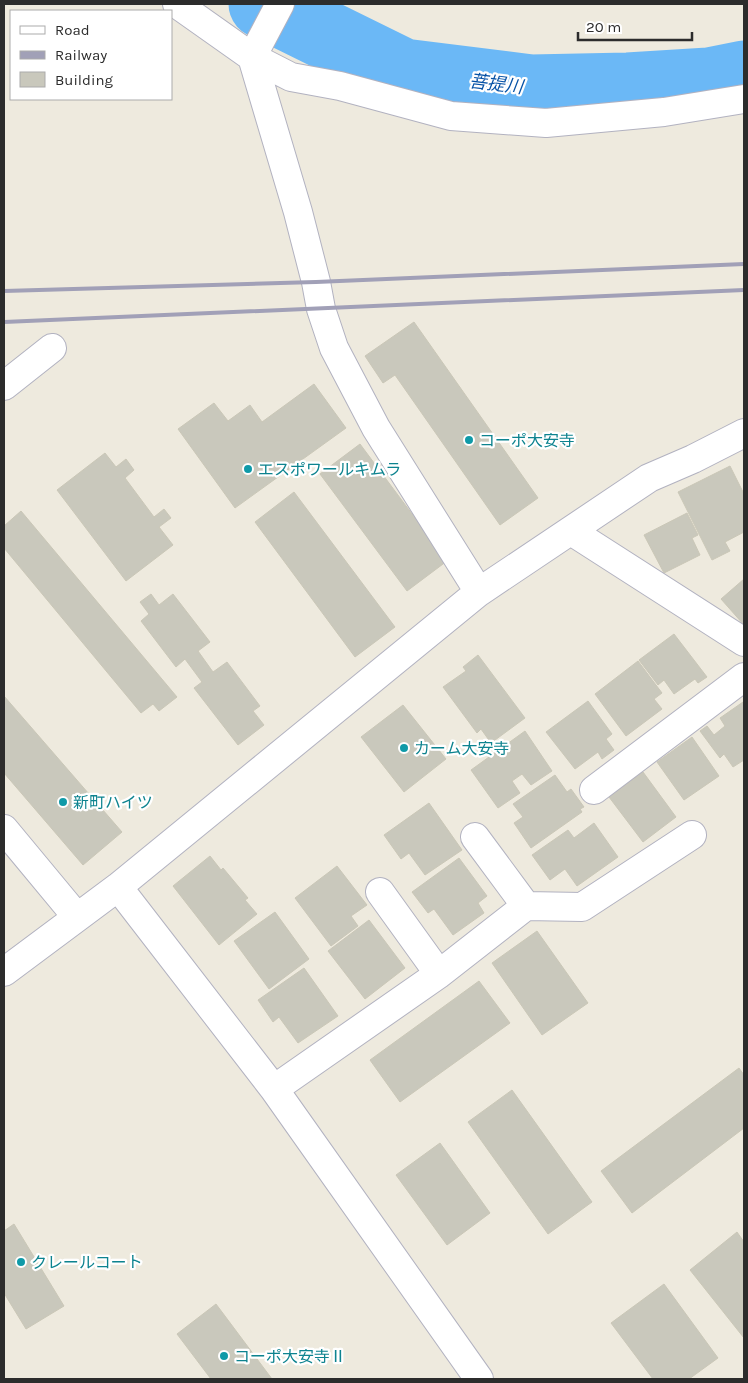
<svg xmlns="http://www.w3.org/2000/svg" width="748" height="1383" font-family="Karla,'Noto Sans JP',sans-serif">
  <rect width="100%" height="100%" fill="#eeeade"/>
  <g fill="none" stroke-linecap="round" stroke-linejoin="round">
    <!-- river -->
    <path stroke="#6bb8f6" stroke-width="69" d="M263 4 403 73 531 89 628 87 709 82 744 75"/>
  </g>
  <!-- building -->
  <path fill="#c9c8bc" stroke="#cac7b7" d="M414 322 538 498 500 525 395 375 383 383 365 356Z
    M314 384 346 428 235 508 178 429 214 403 228 421 250 405 262 422Z
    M360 444 447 561 407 591 320 474Z
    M105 453 116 467 126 459 134 470 125 478 154 517 164 509 171 518 159 527 173 545 126 581 57 490Z
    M730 466 744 494V532L725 542 730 551 712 560 678 492Z
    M294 492 395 627 355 657 255 522Z
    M21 511 177 697 159 711 153 704 141 713 4 548V526Z
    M687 513 698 535 692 538 700 555 664 573 644 535Z
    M744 579V625L721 599Z
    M151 594 159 605 173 594 210 642 198 651 213 672 227 662 260 706 253 711 264 725 238 745 194 688 202 682 185 659 176 667 141 621 149 614 140 602Z
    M674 634 707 677 698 683 695 679 674 694 664 680 658 685 639 660Z
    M478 655 525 718 491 743 481 729 477 733 443 687 466 671 463 667Z
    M638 661 662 693 654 699 662 709 626 736 595 694Z
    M4 696 122 832 83 865 4 773Z
    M588 701 612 734 606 739 614 750 602 759 598 752 575 769 546 732Z
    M743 702 744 704V760L733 767 724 754 720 758 700 731 707 726 714 735 725 726 720 718Z
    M403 705 446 759 404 792 361 737Z
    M525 731 552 771 531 785 522 774 512 781 520 793 498 808 471 770Z
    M692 737 719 776 684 800 657 762Z
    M643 772 676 817 643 842 609 797Z
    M555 775 567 792 571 789 584 807 580 809 582 812 531 848 514 823 523 817 513 804Z
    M429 803 462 850 425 875 409 853 401 859 384 835Z
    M594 823 618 857 577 886 565 869 550 880 532 855 568 830 574 838Z
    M210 856 221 870 223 868 248 898 245 900 257 914 219 945 173 886Z
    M459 858 487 896 478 903 484 913 453 935 434 909 428 913 412 892Z
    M337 866 367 905 351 916 358 926 331 946 295 898Z
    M275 912 309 959 269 989 234 941Z
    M369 920 405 968 365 999 328 951Z
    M537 931 588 1003 542 1035 492 963Z
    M304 968 338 1016 298 1043 279 1017 273 1022 258 1000Z
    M479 981 510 1023 400 1102 370 1060Z
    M739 1068 744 1075V1128L632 1213 601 1171Z
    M512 1090 592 1202 548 1234 468 1122Z
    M440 1143 490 1213 447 1245 396 1175Z
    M14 1224 64 1306 26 1329 4 1293V1231Z
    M737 1232 744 1242V1338L690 1270Z
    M664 1284 718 1358 689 1379H653L611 1323Z
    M216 1304 272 1379H211L177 1334Z"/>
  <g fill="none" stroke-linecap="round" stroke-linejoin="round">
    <!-- minor casing -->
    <g stroke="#b2b2c0" stroke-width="30">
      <path id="minor" d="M177 4 252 57 291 77 340 86 451 116 546 123 664 112 744 99
        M280 4 252 57 298 212 316 282 321 309 334 348 376 428 479 592
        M4 386 52 348
        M571 531 744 642
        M594 790 744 677
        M4 829 77 917
        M475 837 526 906
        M118 887 274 1089 479 1379
        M380 892 439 974
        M4 972 118 887 479 592 649 478 693 459 744 433
        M274 1089 439 974 526 906 582 907 692 835"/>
    </g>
    <!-- minor -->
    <use href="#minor" stroke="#fff" stroke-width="28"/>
    <!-- rail -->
    <path stroke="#a1a0b7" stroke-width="4" d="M4 291 316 282 744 264
      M4 322 744 290"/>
  </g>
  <!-- markers -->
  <g fill="#0f9aa8" stroke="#fff" stroke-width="2">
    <circle cx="469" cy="440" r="5"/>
    <circle cx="248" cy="469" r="5"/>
    <circle cx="404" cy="748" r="5"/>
    <circle cx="63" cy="802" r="5"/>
    <circle cx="21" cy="1262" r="5"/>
    <circle cx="224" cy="1356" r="5"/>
  </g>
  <g text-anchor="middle" stroke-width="4.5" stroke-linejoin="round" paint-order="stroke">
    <!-- culture labels -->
    <g font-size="16" fill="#0d838f" stroke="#fff" text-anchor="start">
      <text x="479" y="446">コーポ大安寺</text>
      <text x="258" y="475">エスポワールキムラ</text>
      <text x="414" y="754">カーム大安寺</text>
      <text x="73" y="808">新町ハイツ</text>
      <text x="31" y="1268">クレールコート</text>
      <text x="234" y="1362">コーポ大安寺Ⅱ</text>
    </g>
    <!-- water labels -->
    <g font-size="18" font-style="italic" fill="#0652a6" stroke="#fff">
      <text transform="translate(496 84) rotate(7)" y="6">菩提川</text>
    </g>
  </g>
  <!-- border -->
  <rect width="748" height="1383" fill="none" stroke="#2c2c2c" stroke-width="10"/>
  <!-- legend -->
  <rect x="10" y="10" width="162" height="90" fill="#ffffff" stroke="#ababab"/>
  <rect x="20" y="26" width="25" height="8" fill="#ffffff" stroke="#ababab"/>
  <text x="55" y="35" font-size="15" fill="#2c2c2c">Road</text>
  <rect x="20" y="51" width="25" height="8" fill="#a1a0b7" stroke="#ababab"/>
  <text x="55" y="60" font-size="15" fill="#2c2c2c">Railway</text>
  <rect x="20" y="72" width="25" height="15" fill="#c9c8bc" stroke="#ababab"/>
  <text x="55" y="85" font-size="15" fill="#2c2c2c">Building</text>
  <!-- scale -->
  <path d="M578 32v8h114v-8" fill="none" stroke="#2c2c2c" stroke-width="2.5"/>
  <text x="586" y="32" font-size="15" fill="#2c2c2c" stroke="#ffffff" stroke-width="4" paint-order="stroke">20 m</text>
</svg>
